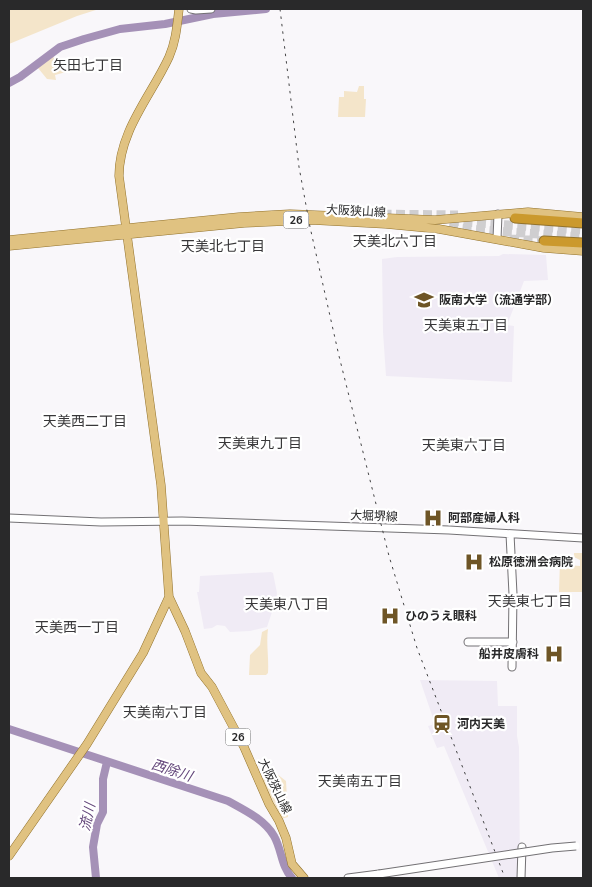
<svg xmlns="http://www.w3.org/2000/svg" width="592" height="887" font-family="'Nunito Sans','Noto Sans JP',sans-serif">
  <rect width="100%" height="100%" fill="#f9f7fa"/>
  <!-- built -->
  <path fill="#f0ebf5" d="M503 254 546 255 548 280 524 281 507 325 514 326 512 382 386 376 383 332 382 259 397 257 499 256Z
    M271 572 273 573 277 593 276 600 267 627 250 631 230 632 225 626 217 625 212 628 204 629 197 592H199L200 576Z
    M420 680 497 681 498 706H517V736L519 747 520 878H499L444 746 437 748 428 726 432 725V722L434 721Z"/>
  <!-- green -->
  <path fill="#f4e5ca" d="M9 9H99L77 16 9 44Z
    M53 56 55 61 63 59 66 72 55 75 56 80 47 79 38 68Z
    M359 86H364V99H366L365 117H338L339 97H344V91L357 92Z
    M582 545H583V592H559L560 561H567V565L580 566V560L574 557V553H583Z
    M268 629C266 644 269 658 268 673L266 675H249L250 655 260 645 262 632Z
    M277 774 286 781 288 817 281 819 261 779Z"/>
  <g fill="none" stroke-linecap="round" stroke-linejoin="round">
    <!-- river -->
    <path stroke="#a591b7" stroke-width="8" d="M9 83 20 77 60 47 84 39 120 29 165 24 213 14 266 9
      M9 729 228 801C244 810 264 819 274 836 282 850 281 866 292 878
      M96 878 93 847 97 824 103 812V779L107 762"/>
    <!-- highway-tunnel -->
    <path stroke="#cfced0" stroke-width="9" stroke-dasharray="9 4.5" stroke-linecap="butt" d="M369 214 458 215
      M450 221 583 230
      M449 228 583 237
      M510 239 544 241"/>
    <!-- secondary casing -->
    <g stroke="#737174" stroke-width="9">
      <path id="secondary" d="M191 9 196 10 211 9
        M497 239 498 214
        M9 518 101 522 182 521 449 530 583 538
        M510 534 513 594 512 667
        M468 642H513
        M348 878 379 874
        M521 878 522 847"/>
    </g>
    <!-- primary casing -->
    <g stroke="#92722c" stroke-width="9">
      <path id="primary" d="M179 9C177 26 176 41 169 57 151 96 119 131 119 176L161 485 169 597 185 631 201 673 212 687 244 747 269 804 279 821 286 838 292 864 304 878
        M9 240 239 217 290 214 435 220 528 212 583 217
        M9 246 244 223 311 220 386 224 439 229 544 248 583 251
        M9 856 87 744 143 653 169 597"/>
    </g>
    <!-- highway casing -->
    <g stroke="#92722c" stroke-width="11">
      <path id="highway" d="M515 218 583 223
        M544 241 583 243"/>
    </g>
    <!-- secondary -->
    <use href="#secondary" stroke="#fff" stroke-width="7"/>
    <!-- primary -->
    <use href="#primary" stroke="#e0c281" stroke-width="8"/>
    <!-- highway -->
    <use href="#highway" stroke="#cb992d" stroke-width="9"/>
    <!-- rail -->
    <path stroke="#434344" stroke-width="1" stroke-dasharray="2.5 5" stroke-linecap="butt" d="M280 9 299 167 310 227 339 356 389 556 417 648 505 878"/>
    <!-- secondary-bridge casing -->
    <g stroke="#737174" stroke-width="9" stroke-linecap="butt">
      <path id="secondary-bridge" d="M379 874 552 848 576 846"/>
    </g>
    <!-- secondary-bridge -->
    <use href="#secondary-bridge" stroke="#fff" stroke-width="7"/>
  </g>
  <!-- icons -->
  <defs>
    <g id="university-bare" transform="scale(1.5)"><path d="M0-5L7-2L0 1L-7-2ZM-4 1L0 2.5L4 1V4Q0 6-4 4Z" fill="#6e5526" stroke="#fff" stroke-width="2.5" paint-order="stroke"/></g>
    <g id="hospital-bare" transform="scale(1.5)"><path d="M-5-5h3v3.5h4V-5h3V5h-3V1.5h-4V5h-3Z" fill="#6e5526" stroke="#fff" stroke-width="2.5" paint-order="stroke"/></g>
    <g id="station-bare" transform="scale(1.5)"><path d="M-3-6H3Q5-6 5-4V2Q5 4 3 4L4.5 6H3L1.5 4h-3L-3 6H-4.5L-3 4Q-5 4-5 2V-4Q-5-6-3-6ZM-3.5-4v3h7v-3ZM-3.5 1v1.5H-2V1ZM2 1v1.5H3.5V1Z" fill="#6e5526" stroke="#fff" stroke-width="2.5" paint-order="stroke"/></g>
  </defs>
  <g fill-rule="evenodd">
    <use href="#university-bare" x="424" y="300"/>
    <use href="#hospital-bare" x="433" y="518"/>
    <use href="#hospital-bare" x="474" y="562"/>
    <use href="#hospital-bare" x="390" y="616"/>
    <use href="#hospital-bare" x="554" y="654"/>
    <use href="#station-bare" x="442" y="724"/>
  </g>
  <g text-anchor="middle" stroke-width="4.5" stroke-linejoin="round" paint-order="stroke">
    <!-- shield labels -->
    <g fill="#fff" stroke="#69696a" stroke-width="1">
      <rect x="283.5" y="211.5" width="25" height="17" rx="4"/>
      <rect x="225.5" y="728.5" width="25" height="17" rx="4"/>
    </g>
    <g font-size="11" font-weight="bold" fill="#29292a">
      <text x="296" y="224">26</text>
      <text x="238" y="741">26</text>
    </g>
    <!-- street labels -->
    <g font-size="12" fill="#29292a" stroke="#fff">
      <text transform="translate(356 211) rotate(3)" y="4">大阪狭山線</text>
      <text transform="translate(374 516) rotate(2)" y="4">大堀堺線</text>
      <text transform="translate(275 786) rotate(64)" y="4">大阪狭山線</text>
    </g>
    <!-- poi labels -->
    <g font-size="12" font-weight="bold" fill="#29292a" stroke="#fff" text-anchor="start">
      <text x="439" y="304">阪南大学（流通学部）</text>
      <text x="448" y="522">阿部産婦人科</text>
      <text x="489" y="566">松原徳洲会病院</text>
      <text x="405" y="620">ひのうえ眼科</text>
      <text x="539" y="658" text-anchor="end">船井皮膚科</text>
      <text x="457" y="728">河内天美</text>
    </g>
    <!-- neighbourhood labels -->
    <g font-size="14" fill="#383739" stroke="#fff">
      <text x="88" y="70">矢田七丁目</text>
      <text x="395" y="246">天美北六丁目</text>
      <text x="223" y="251">天美北七丁目</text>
      <text x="466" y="330">天美東五丁目</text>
      <text x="85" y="426">天美西二丁目</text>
      <text x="260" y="448">天美東九丁目</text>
      <text x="464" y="450">天美東六丁目</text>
      <text x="530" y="606">天美東七丁目</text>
      <text x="287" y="609">天美東八丁目</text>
      <text x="77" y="632">天美西一丁目</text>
      <text x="165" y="717">天美南六丁目</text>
      <text x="360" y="786">天美南五丁目</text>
    </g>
    <!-- water labels -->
    <g font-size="14" font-style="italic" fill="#63467a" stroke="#fff">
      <text transform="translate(172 770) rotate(18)" y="5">西除川</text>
      <text transform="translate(87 817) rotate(-78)" y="5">流川</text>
    </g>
  </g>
  <!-- border -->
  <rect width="592" height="887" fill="none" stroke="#29292a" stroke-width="20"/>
</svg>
